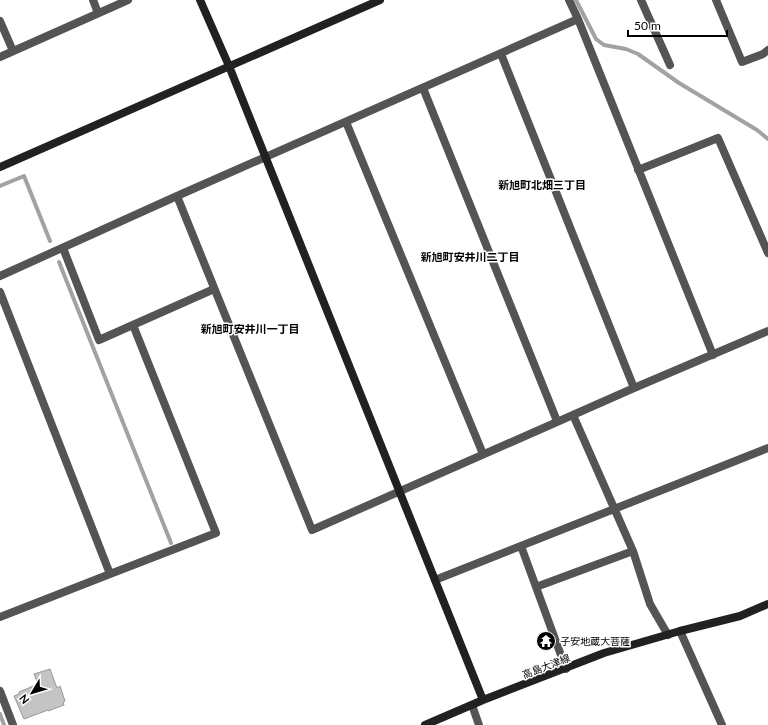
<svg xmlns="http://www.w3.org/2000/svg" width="768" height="725" font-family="Lato,'Noto Sans JP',sans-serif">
  <rect width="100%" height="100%" fill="#fff"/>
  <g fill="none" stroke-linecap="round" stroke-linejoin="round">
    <!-- stream -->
    <path stroke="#a2a2a2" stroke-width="4" d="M576 0 596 39 604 45 626 49 638 54 679 83 757 130 768 139
      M0 186 24 176 50 241
      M59 262 171 543
      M0 714 4 725"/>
  </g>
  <!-- building -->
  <path fill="#c4c4c4" stroke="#989898" d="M50 669 57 688 60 686 65 701 63 702 64 705 48 711V710L24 719 14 696 19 694V692L38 684 34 674Z"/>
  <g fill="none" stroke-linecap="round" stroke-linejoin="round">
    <!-- street -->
    <path stroke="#545454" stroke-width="8" d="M93 0 98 13
      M569 0 578 19
      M641 0 670 65
      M716 0 742 62 763 54 768 50
      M0 21 13 51
      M501 54 634 388
      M0 57 128 0
      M423 88 557 421
      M346 122 483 454
      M638 170 718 138 768 253
      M177 196 312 530 634 388 768 331
      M63 248 99 340 214 289
      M0 276 177 196 578 19 713 355
      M0 292 110 574 0 617
      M573 415 633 551 650 604 668 635
      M521 546 566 669
      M110 574 216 533 133 325
      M435 580 768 448
      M536 587 633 551
      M680 631 722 725
      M0 691 13 725
      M472 705 479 725"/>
    <!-- secondary -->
    <path stroke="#212121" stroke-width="8" d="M200 0 229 66 483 700
      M0 167 380 0
      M425 725 483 700 604 653 680 631 740 616 768 604"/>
  </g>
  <!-- icons -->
  <defs>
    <g id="temple-disc" transform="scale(1)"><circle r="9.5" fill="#000" stroke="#fff"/><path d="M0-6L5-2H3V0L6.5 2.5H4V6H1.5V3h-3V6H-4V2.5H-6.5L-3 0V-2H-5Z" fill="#fff"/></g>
  </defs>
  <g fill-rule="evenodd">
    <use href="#temple-disc" x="546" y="641"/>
  </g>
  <g text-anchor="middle" stroke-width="3" stroke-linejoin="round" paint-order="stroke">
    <!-- poi labels -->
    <g font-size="10" fill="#000" stroke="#fff" text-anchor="start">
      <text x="560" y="645">子安地蔵大菩薩</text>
    </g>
    <!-- street labels -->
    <g font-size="10" fill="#000" stroke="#fff">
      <text transform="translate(546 666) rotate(-21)" y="4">高島大津線</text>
    </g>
    <!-- neighbourhood labels -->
    <g font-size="11" font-weight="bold" fill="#000" stroke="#fff">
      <text x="542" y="189">新旭町北畑三丁目</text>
      <text x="470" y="261">新旭町安井川二丁目</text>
      <text x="250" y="333">新旭町安井川一丁目</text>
    </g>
  </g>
  <!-- north arrow -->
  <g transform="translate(32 693) rotate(232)" stroke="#ffffff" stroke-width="3" paint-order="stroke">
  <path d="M0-3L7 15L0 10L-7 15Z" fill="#000000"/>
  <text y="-6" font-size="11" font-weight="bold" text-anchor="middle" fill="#000000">N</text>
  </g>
  <!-- scale -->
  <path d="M628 30v6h99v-6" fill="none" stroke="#000000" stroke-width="2"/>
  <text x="634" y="30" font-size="12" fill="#000000" stroke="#ffffff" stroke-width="3" paint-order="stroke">50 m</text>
</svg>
